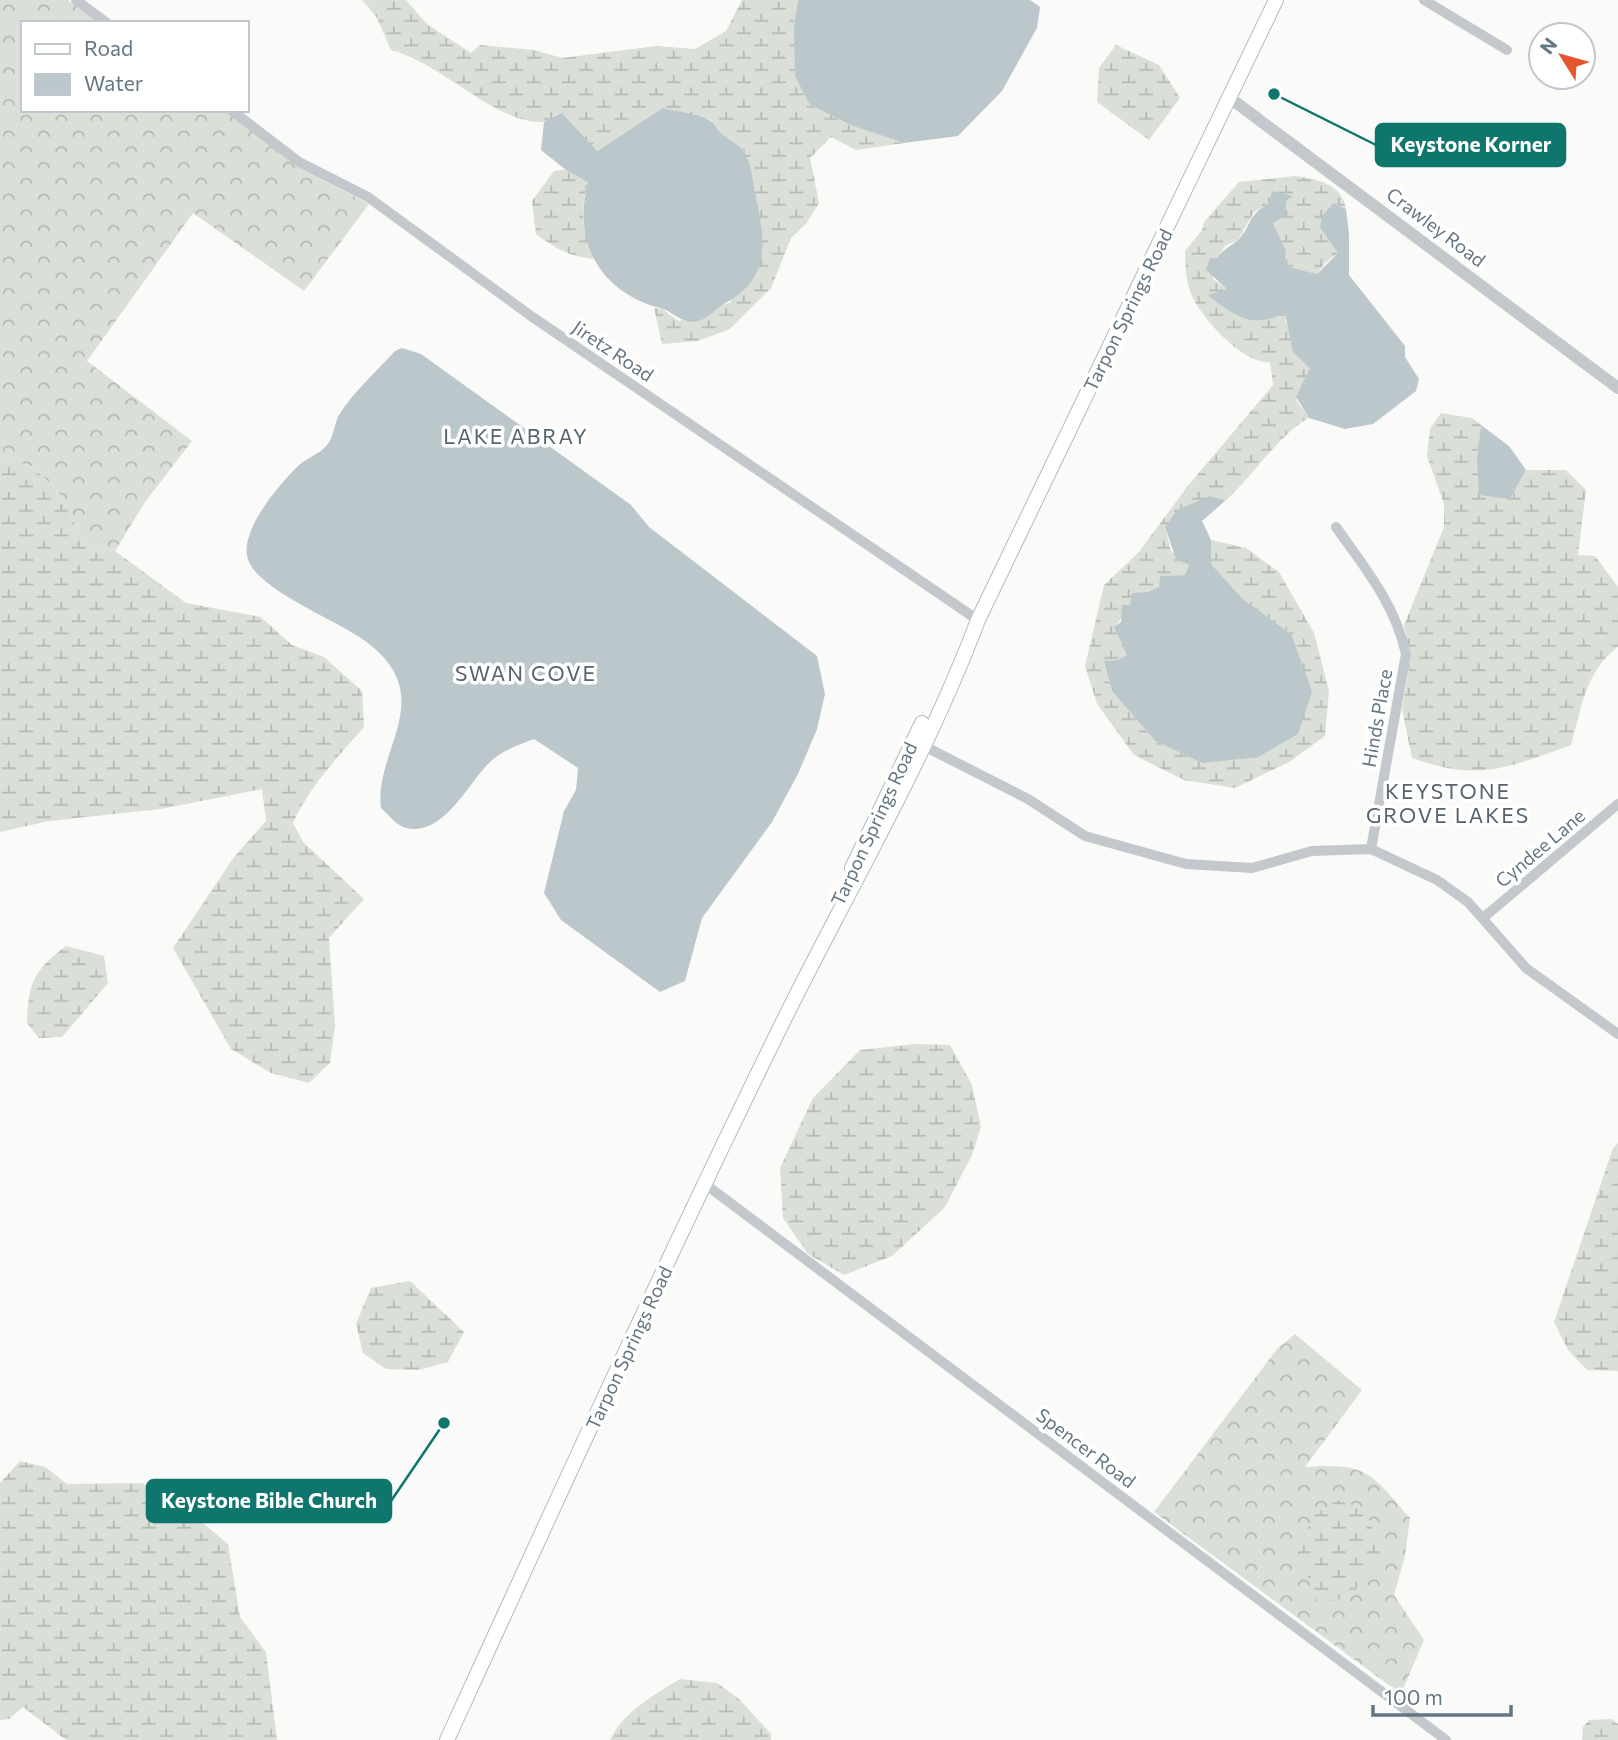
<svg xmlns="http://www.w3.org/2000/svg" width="1618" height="1740" font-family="Commissioner,sans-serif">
  <defs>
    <pattern id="forest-crowns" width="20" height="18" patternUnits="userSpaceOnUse" patternTransform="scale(1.75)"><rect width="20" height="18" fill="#dadfd7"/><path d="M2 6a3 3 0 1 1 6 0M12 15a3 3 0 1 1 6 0" fill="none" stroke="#b4b9b4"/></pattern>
    <pattern id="wetland-marsh" width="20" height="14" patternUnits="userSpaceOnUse" patternTransform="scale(1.75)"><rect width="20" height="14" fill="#dadfd7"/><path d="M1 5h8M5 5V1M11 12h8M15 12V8" fill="none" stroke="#b4b9b4"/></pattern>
  </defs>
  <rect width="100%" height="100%" fill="#fafaf8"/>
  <!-- forest -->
  <path fill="url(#forest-crowns)" d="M0 0H68L99 23H23V110H224L296 166 369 204 304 291 193 213 87 361 192 441 145 502 115 551 88 549 57 490 33 467 0 456Z
    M1295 1334 1362 1390 1305 1467C1367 1462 1371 1473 1410 1518L1405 1556 1394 1595 1424 1640 1401 1694 1154 1512 1277 1349Z"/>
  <!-- wetland -->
  <path fill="url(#wetland-marsh)" d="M362 0H406L427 24 471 53 480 45 534 50 562 58 657 46 695 49 726 31 742 0H798L794 26 810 105 853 126 904 143 856 150 831 137 810 158 819 203 806 224 791 238 771 288 730 329 698 341 662 344 654 308 662 309 679 321 731 302 744 151 720 132 711 120 663 109 596 151 562 114C556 116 548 122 542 122 492 122 444 64 391 50L376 16Z
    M1116 45 1159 65 1180 98 1149 140 1097 102 1099 68Z
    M570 169 588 182C580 210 582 234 595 259 571 257 556 249 536 234L532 201 554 171Z
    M1295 176C1316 179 1342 183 1346 209L1334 203 1320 228 1338 253 1325 263 1317 274 1285 266 1286 251 1273 223 1272 191 1268 204 1254 212 1238 240 1225 246 1217 258 1213 279 1228 289 1208 295C1235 316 1252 331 1285 312L1286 322 1310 368 1296 400 1309 418C1280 433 1253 476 1226 500L1210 496 1165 527 1171 551 1189 565 1185 575 1161 576 1159 587 1130 605 1115 627 1127 655 1118 660 1104 661 1112 691 1155 741 1202 763 1291 634 1243 599 1211 564V540L1246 548 1279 572 1314 633 1329 691 1325 736 1289 762 1235 788 1184 780 1134 755 1097 704 1085 666 1104 585 1139 552 1187 487 1273 385 1270 362C1243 365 1201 317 1191 294 1186 281 1185 265 1185 251L1202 230 1204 222 1239 182Z
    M1441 413 1472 418 1481 425 1477 458 1510 499 1526 470H1566L1586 490 1578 555 1595 556 1618 587V647C1586 670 1581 709 1571 745 1508 768 1478 782 1412 758L1402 709 1411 655 1404 625 1444 527V504L1427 456 1430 429Z
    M0 456 33 467 57 490 88 549 115 551 186 603 261 617 292 645 324 657 362 691 364 727C338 757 309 787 293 823L303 842 364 899 329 938 335 1025 330 1063 309 1083 271 1073 231 1049 173 948 234 857 266 821 262 789 161 809 49 821 0 832Z
    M66 946 104 956 108 983 62 1037 39 1038 27 1023C28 983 34 970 66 946Z
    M916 1044 950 1045 972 1085 981 1127 972 1155 945 1207 892 1256 844 1275 808 1254 783 1218 780 1168 813 1098 860 1050Z
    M1618 1143V1371L1587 1370 1568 1350 1554 1322 1613 1148Z
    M410 1281 464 1332 448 1362 419 1370 386 1369 363 1353 356 1324 371 1288Z
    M20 1461 45 1467 67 1484 142 1483 198 1519 228 1544 240 1617 266 1652 277 1740H66L23 1707 9 1719 0 1720V1483Z
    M1337 1500 1365 1509 1381 1550C1363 1584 1358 1598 1318 1604L1297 1547 1316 1514Z
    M680 1679 717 1683 739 1699 771 1734V1740H610C623 1712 654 1695 680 1679Z
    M1612 1719 1618 1724V1740H1582L1583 1727 1589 1720Z"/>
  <!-- water -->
  <path fill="#bbc7cb" d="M798 0H1030L1040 7 1037 28 1002 91 958 136 904 143 853 126 810 105 795 76 794 26Z
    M663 108C677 112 696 113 709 120 714 122 716 128 720 132 726 138 734 142 741 148 750 157 753 180 755 193 765 240 773 277 724 304 715 309 710 318 698 321 681 325 675 312 660 308 600 292 572 242 588 182L566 170 541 150 544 122 562 113 597 151Z
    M1272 191 1293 196 1286 201 1285 216 1273 223 1286 251 1285 266 1317 274 1338 253 1320 228 1322 216 1334 203 1346 209 1349 234V275L1405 346V357L1419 379 1416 391 1373 424 1345 429 1309 418 1296 397 1310 368 1293 352 1285 313C1250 330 1236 316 1207 295L1227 289 1206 270 1210 258H1217C1224 248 1232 246 1239 239 1253 223 1247 216 1268 204Z
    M402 348 421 354 631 505 649 527 817 656 825 694 817 729 798 774 772 822 702 918 685 981 660 992 561 920 544 893 564 811 576 790 578 768 534 739C516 746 500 751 487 765 467 786 442 837 406 828 397 826 388 814 381 808 375 766 411 724 399 684 391 655 360 636 335 623 313 611 259 585 249 562 236 534 279 485 297 467 306 458 320 454 327 445 334 437 334 424 339 415 353 392 377 371 395 351Z
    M1481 425 1509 446 1526 470 1510 499 1479 495 1477 458Z
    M1210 496 1226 500 1202 521 1211 540V564L1243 599 1291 634 1312 691 1298 734 1258 757 1202 763 1155 741 1112 691 1104 661 1118 660 1127 655 1114 627 1121 622 1122 605H1130L1132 593 1148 592 1159 587 1160 576 1185 575 1189 565 1176 559 1165 527 1177 510Z"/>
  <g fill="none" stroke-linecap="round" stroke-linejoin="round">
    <!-- secondary casing -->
    <g stroke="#b3babf" stroke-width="16">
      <path id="secondary" d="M852 868 922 723
        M447 1740C554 1506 661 1271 774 1040 842 900 923 766 978 620L1276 0"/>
    </g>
    <!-- minor -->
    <path stroke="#c3c8cc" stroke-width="10" d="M76 0 107 23
      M1424 0 1507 50
      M231 110 299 162 368 197 531 316 978 620
      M1336 527C1365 568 1395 604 1406 654L1371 849
      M920 744 1028 799 1085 836 1186 864 1252 868 1312 851 1371 849 1437 880 1468 902 1526 968 1618 1034
      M1483 918 1618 804
      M705 1184 1446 1740"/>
    <!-- tertiary -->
    <path stroke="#c3c8cc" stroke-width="12" d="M1230 98 1618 388"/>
    <!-- secondary -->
    <use href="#secondary" stroke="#fff" stroke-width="14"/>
  </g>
  <g text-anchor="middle" stroke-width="7" stroke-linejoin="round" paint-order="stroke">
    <!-- street labels -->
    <g font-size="19" fill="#657683" stroke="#fff">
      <text transform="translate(1436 227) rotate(37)" y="7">Crawley Road</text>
      <text transform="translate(1128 310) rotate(-64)" y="7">Tarpon Springs Road</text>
      <text transform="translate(613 351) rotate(34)" y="7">Jiretz Road</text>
      <text transform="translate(1377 718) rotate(-80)" y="7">Hinds Place</text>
      <text transform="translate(874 824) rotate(-65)" y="7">Tarpon Springs Road</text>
      <text transform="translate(1540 848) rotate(-40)" y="7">Cyndee Lane</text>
      <text transform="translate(629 1348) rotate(-65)" y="7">Tarpon Springs Road</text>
      <text transform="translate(1086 1448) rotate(37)" y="7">Spencer Road</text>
    </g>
    <!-- neighbourhood labels -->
    <g font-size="21" letter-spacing="2" fill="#57646e" stroke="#fff">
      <text x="516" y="444">LAKE ABRAY</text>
      <text x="526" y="681">SWAN COVE</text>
      <text x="1448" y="799">KEYSTONE<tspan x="1448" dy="24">GROVE LAKES</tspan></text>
    </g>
  </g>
  <!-- callouts -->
  <path fill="none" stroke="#0f766e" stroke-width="2.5" d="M1274 94L1376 145M444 1423L391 1501"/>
  <g fill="#0f766e" stroke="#fff" stroke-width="2.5">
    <circle cx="1274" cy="94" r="7"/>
    <circle cx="444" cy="1423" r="7"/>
  </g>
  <g fill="#0f766e" stroke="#0f766e" stroke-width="2.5">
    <rect x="1376" y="124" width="189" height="42" rx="7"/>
    <rect x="147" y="1480" width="244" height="42" rx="7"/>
  </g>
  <g font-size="21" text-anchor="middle" font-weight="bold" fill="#fff">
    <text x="1471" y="152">Keystone Korner</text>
    <text x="269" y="1508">Keystone Bible Church</text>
  </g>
  <!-- legend -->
  <rect x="21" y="21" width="228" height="91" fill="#ffffff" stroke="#c1c8cd" stroke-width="2"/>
  <rect x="35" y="44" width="35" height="10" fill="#ffffff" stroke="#c1c8cd" stroke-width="2"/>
  <text x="84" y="56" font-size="21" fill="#657683">Road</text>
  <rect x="35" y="74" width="35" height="21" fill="#bbc7cb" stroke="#c1c8cd" stroke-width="2"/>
  <text x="84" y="91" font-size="21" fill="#657683">Water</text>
  <!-- north arrow -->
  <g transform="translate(1562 56) rotate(307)"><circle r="33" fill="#ffffff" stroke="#c1c8cd" stroke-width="2"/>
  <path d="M0-5L12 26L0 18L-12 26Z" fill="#e4572e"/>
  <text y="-10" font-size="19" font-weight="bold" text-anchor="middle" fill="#657683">N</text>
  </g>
  <!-- scale -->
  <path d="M1373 1705v10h138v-10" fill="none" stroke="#657683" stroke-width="3.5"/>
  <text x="1384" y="1705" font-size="21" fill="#657683" stroke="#ffffff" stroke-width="5" paint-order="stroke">100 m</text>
</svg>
